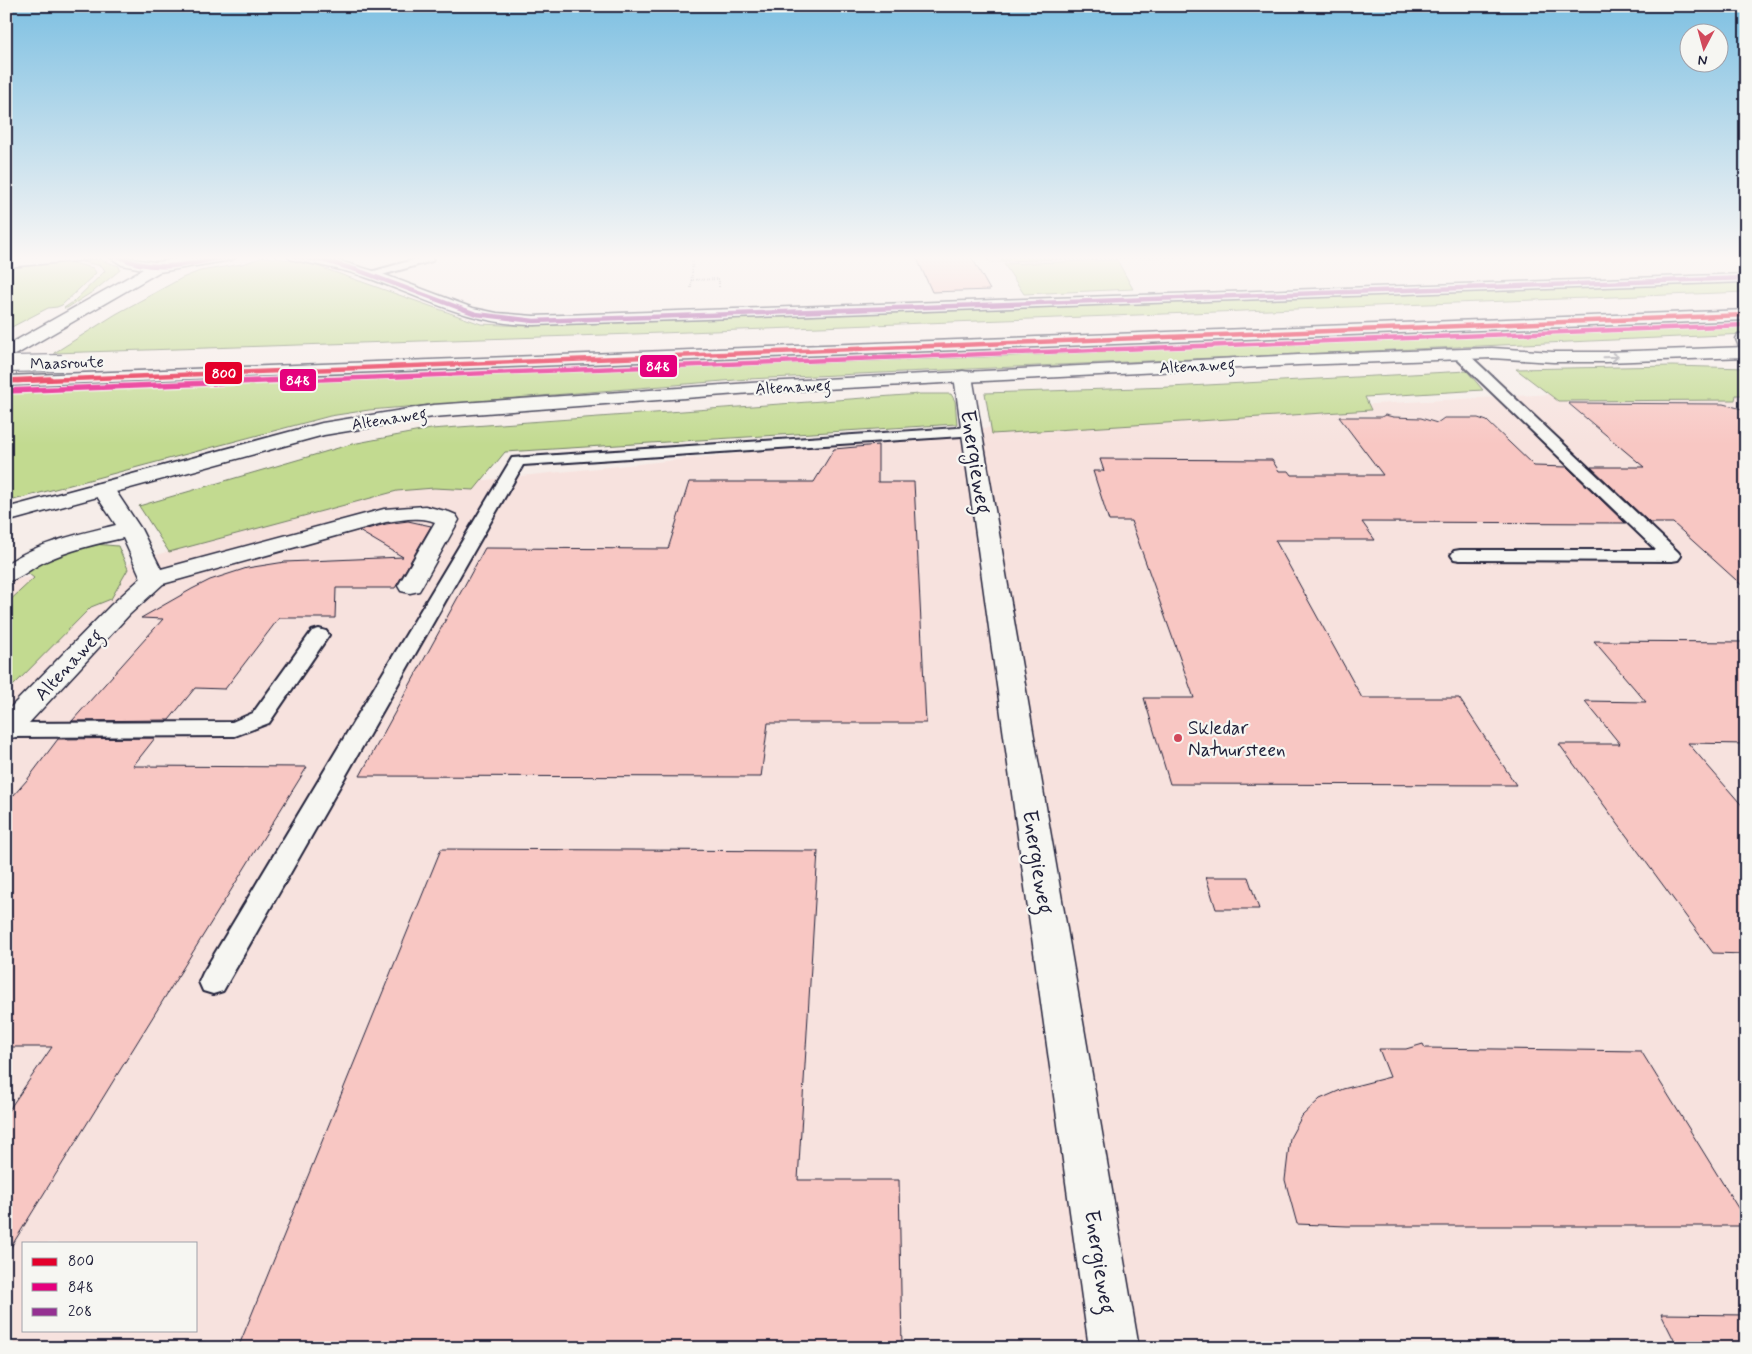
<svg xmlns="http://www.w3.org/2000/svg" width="1752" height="1354" font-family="Mynerve,sans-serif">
  <rect width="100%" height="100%" fill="#f6ede9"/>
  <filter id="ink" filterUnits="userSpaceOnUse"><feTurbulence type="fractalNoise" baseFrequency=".02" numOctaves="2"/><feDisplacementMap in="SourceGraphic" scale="10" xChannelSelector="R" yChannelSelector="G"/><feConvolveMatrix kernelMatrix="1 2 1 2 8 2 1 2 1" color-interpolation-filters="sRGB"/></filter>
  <g filter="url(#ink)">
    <!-- built -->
    <path fill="#f7e2de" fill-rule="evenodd" d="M1746 383V1348H6V580L113 569 338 497 512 477 1022 424ZM24 1243H196V1330H24Z"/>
    <!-- green -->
    <path fill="#c2da90" stroke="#727e66" d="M999 256H1115L1116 257 1002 261Z
      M264 257 303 261 481 324 526 326 1746 282V292L634 334 54 353 116 314 182 278 200 271 242 264Z
      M86 259 101 260 119 266 120 270 94 291 67 308H64L73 302 105 271 102 266 78 261Z
      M68 260 69 262 93 268 96 273 62 305 57 307 48 308 6 330V269Z
      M1117 260 1133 289 1024 294 1004 264Z
      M1746 325V334L748 379 369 410 330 416 6 502V392L1011 356Z
      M1672 366 1746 368V395H1736L1735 400 1558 401 1516 369Z
      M1467 371 1483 390 1365 397 1371 410 992 434 985 393 1170 387Z
      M920 394H951L955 401 957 424 505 452 474 490 434 488 397 491 169 552 139 506 352 444 431 429Z
      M94 544 118 546 128 569 111 599 91 607 6 693V604L34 578 24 570 53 555Z"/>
    <!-- building -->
    <path fill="#f8c7c3" stroke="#22223b" d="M916 256H971L990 290 932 292Z
      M1568 403 1723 404 1746 410V589L1673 523H1650L1591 467H1644Z
      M1385 415 1393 417 1421 418 1437 423 1444 418H1478L1487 421 1534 466 1567 467 1625 523 1362 522 1375 540H1275L1362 698H1459L1516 785 1170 784 1144 698H1194L1131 521H1109L1093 471H1104L1100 459 1272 460 1279 471H1289L1292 475H1383L1339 417H1381Z
      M878 445V482H914L926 723H768L761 777 360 776 485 548 668 549 689 482H814L834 449Z
      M408 521 431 526 395 588H336L335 618H279L225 689 195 688 169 720 72 721 163 619 141 618 192 589 210 580 247 568 285 562 403 557 359 531 386 524Z
      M1594 641 1746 642V744L1688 743 1746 810V954L1713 953 1559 744H1620L1585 701 1646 702Z
      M155 738 133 766 307 767 6 1255V1114L52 1047H6V804L27 780 58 739Z
      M441 849 818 851 798 1180H899L902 1348H238Z
      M1206 877H1248L1259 909H1216Z
      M1423 1044 1425 1048 1641 1051 1746 1221V1226H1347L1297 1224 1285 1180 1290 1138 1302 1116 1320 1099 1343 1089 1390 1077 1379 1049H1406Z
      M1661 1314 1746 1315V1348H1678Z"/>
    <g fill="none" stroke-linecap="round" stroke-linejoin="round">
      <!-- service casing -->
      <g stroke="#22223b" stroke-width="4">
        <path id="service" d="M427 256 432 257 433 259 432 261 371 278 365 275 367 273Z
          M1460 350 1465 351 1678 552 1681 556 1678 560 1672 561 1460 560 1454 559 1451 555 1454 551 1460 550H1656L1455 357 1453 354Z
          M972 427 977 429 980 432 977 435 523 465 223 991 213 994 203 991 199 982 203 973 512 458Z
          M319 629 326 631 329 635 269 723 235 736 6 737 7 723 232 722 253 713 312 631Z"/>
      </g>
      <!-- minor casing -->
      <g stroke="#22223b" stroke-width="3">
        <path id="minor" d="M1746 334V350L1740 349 1736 339 1738 335Z
          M963 371 969 372 972 376 1139 1348H1089L954 376 957 372Z
          M103 483 111 484 141 529 161 569 384 509 425 506 449 512 456 515 459 520 422 586 419 591 410 593 401 591 398 586 435 522C420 516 401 520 386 522L163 584 129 615 16 737 6 739V712L111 605 141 578 123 538C96 544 69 550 44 562 31 568 20 579 6 582V564C39 542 79 534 116 525L92 489 95 484Z"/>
      </g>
      <!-- secondary casing -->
      <g stroke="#22223b" stroke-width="3">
        <path id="secondary" d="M39 256H94L87 260 6 267V259Z
          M108 256H126L132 259 155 262 165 261 184 256 194 258 238 256 231 260 159 272 12 357 6 358V346L143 269 122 265Z
          M288 256 326 257 377 272 473 308 497 313 534 316 1746 274V282L534 325C468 324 425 298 365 277 340 268 315 265 290 259Z
          M1746 347V357L1605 362H1553L1492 358 1298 365 765 392 433 417 324 435 6 522V508L322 423 433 405 765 382 1298 355 1492 348 1553 352H1605Z"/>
      </g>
      <!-- motorway casing -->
      <g stroke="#22223b" stroke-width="3">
        <path id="motorway" d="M1746 310V320L6 386V376Z"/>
      </g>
      <!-- path -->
      <path stroke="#22223b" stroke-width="2" stroke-dasharray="0.5 2" stroke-linecap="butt" d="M986 256 990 262 1191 256
        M691 280 719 279V288
        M691 288 693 256"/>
      <!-- service -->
      <use href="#service" fill="#f6f6f2" fill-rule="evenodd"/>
      <!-- minor -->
      <use href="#minor" fill="#f6f6f2" fill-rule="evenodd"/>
      <!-- secondary -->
      <use href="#secondary" fill="#f6f6f2" fill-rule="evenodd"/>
      <!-- motorway -->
      <use href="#motorway" fill="#f6f6f2" fill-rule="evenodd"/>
      <!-- motorway-bridge casing -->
      <g stroke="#22223b" stroke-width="18" stroke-linecap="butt">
        <path id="motorway-bridge" d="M6 364 62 363"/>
      </g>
      <!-- motorway-bridge -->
      <use href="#motorway-bridge" stroke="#f6f6f2" stroke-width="16"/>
      <!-- bus-1-far1 casing -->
      <g stroke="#f6f6f2" stroke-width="6">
        <path id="bus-1-far1" d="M17 381 1746 315"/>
      </g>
      <!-- bus-1 casing -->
      <g stroke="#f6f6f2" stroke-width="8">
        <path id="bus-1" d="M6 381 50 379"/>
      </g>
      <!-- bus-2-far1 casing -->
      <g stroke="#f6f6f2" stroke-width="6">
        <path id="bus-2-far1" d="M281 381 1746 325"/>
      </g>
      <!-- bus-2 casing -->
      <g stroke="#f6f6f2" stroke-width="8">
        <path id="bus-2" d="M6 391 314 379"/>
      </g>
      <!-- bus-3 casing -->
      <g stroke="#f6f6f2" stroke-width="6">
        <path id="bus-3" d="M118 256C153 275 194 263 231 256
          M295 256 326 261 357 270 476 314 534 321 1746 278"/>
      </g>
      <!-- bus-1-far1 -->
      <use href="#bus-1-far1" stroke="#e4002b" stroke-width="4.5"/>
      <!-- bus-1 -->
      <use href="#bus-1" stroke="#e4002b" stroke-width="5.5"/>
      <!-- bus-2-far1 -->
      <use href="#bus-2-far1" stroke="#e5007d" stroke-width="4.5"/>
      <!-- bus-2 -->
      <use href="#bus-2" stroke="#e5007d" stroke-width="5.5"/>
      <!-- bus-3 -->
      <use href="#bus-3" stroke="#953192" stroke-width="4.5"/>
    </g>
    <!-- one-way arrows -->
    <defs><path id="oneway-shaft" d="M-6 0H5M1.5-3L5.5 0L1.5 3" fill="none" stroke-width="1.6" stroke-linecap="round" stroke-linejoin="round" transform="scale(1.25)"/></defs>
    <use stroke="#9797a0" href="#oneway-shaft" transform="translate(1611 357) rotate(-2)"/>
  </g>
  <!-- sky -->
  <linearGradient id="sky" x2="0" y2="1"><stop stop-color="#7ec0e2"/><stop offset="0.58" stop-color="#fbf7f5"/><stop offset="1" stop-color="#fbf7f5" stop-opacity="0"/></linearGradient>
  <rect width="1752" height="445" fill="url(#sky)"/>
  <!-- markers -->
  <circle fill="#d1495b" stroke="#f6f6f2" stroke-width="2" cx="1178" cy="738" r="5"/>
  <g text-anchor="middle" stroke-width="4.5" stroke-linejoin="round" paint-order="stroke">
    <!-- far-street labels -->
    <g font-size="16" fill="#22223b" stroke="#f6f6f2">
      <text transform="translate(67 362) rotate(-2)" y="6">Maasroute</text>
      <text transform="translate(1197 365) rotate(-3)" y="6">Altenaweg</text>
      <text transform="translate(793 386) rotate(-3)" y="6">Altenaweg</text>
      <text transform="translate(389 418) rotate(-9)" y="6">Altenaweg</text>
    </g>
    <!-- street labels -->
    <g font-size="19" fill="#22223b" stroke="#f6f6f2">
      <text transform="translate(68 664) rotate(-47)" y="7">Altenaweg</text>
    </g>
    <!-- poi labels -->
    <g font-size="19" fill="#22223b" stroke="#f6f6f2" text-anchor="start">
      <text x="1188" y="734">Skledar<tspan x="1188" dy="22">Natuursteen</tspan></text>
    </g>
    <!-- near-street labels -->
    <g font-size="22" fill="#22223b" stroke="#f6f6f2">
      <text transform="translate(977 462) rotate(81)" y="8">Energieweg</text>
      <text transform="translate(1039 862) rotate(81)" y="8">Energieweg</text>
      <text transform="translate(1101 1262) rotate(81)" y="8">Energieweg</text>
    </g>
  </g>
  <g stroke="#f6f6f2" stroke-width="2">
    <rect x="639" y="354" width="39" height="24" rx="5" fill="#e5007d"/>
    <rect x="204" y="361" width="39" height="24" rx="5" fill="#e4002b"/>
    <rect x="279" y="368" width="38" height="24" rx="5" fill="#e5007d"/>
  </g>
  <g font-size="14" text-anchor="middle" font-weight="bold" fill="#fff">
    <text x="658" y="371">848</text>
    <text x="224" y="378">800</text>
    <text x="298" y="385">848</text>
  </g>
  <!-- margin -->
  <rect width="1752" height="1354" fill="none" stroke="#f6f6f2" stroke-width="25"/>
  <rect x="12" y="12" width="1727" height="1329" fill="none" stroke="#22223b" stroke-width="2" filter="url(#ink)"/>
  <!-- legend -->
  <rect x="22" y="1242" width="175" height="90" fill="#f6f6f2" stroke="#a1a1a9"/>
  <rect x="32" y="1258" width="25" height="8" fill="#e4002b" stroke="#a1a1a9"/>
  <text x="68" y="1266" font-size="15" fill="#22223b">800</text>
  <rect x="32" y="1283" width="25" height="8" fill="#e5007d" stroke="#a1a1a9"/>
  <text x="68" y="1292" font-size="15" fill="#22223b">848</text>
  <rect x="32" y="1308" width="25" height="8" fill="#953192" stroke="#a1a1a9"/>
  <text x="68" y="1316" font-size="15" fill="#22223b">208</text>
  <!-- north arrow -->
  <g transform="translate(1704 48) rotate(186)"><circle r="24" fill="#f6f6f2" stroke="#a1a1a9"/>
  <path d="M0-4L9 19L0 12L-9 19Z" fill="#d1495b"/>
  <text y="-8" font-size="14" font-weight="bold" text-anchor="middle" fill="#22223b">N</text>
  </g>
</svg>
